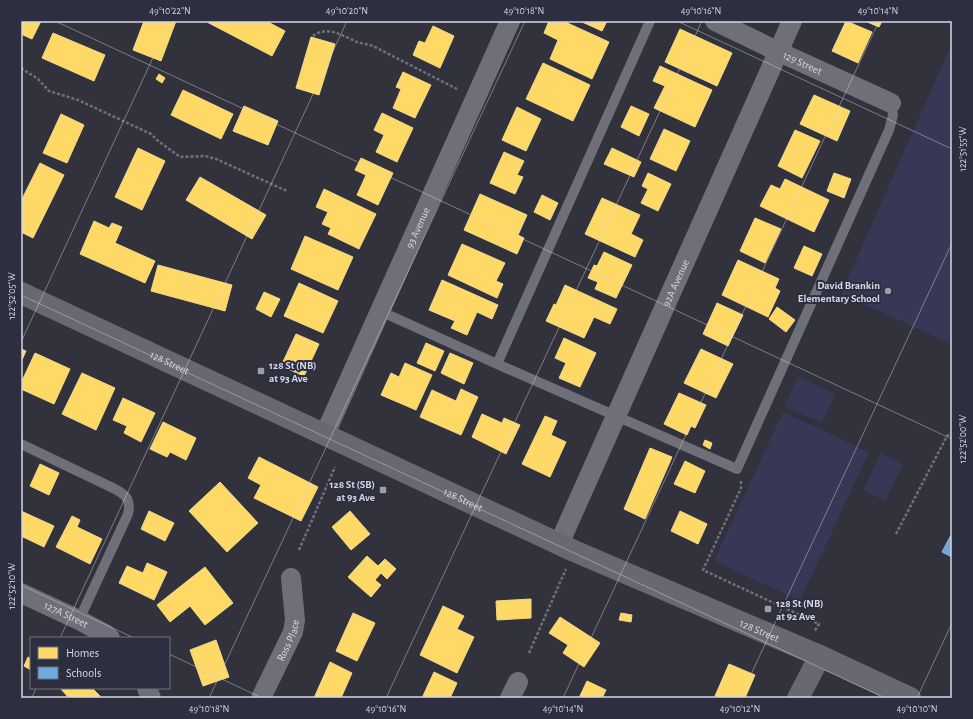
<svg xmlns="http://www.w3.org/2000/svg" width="973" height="719" font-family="'Alegreya Sans',sans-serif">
  <rect width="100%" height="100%" fill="#31323c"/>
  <!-- green -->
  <path fill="#373756" d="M952 43V344L841 294Z
    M798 376 836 394 822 423 784 406Z
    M783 412 869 452 800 601 714 561Z
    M881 453 903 464 885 501 863 490Z"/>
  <!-- homes -->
  <path fill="#ffd966" stroke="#f3d98c" d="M21 21H41L32 39 21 34Z
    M144 21H176L161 61 133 50Z
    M208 21H266L285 31 272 56 207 22Z
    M549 21H563L609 42 592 79 550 59 558 40 544 33Z
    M580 21H607L602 31Z
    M846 21 872 32 858 63 832 51Z
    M865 21H882L879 27Z
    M433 26 454 36 440 68 413 55 419 41 425 43Z
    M680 29 732 53 717 86 665 62Z
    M53 33 105 55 94 81 42 58Z
    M311 37 335 44 319 95 296 88Z
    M543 63 590 85 573 121 526 99Z
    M660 66 712 90 695 127 654 108 665 86 653 81Z
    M403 72 431 85 415 118 393 108 401 89 396 87Z
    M159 74 165 78 162 83 156 79Z
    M183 90 233 114 221 139 171 115Z
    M814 95 850 111 837 141 800 124Z
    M244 106 278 121 268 145 233 131Z
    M631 106 649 114 639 136 621 127Z
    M517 107 541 119 526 151 502 140Z
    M382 113 413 128 397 162 376 152 384 135 374 130Z
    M61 114 84 125 67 163 43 153Z
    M664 129 690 141 676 171 650 159Z
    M795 130 820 141 802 178 778 166Z
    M138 148 165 161 142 210 115 197Z
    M612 148 641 162 634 177 604 164Z
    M504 152 524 161 517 175 523 177 515 194 490 183Z
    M361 158 393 173 378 205 357 195 366 175 355 170Z
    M40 163 64 175 33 238 21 232V201Z
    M648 173 671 184 658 211 641 203 648 189 642 186Z
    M834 173 851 179 844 198 827 191Z
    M200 177 266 215 252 239 186 200Z
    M785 179 829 200 814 232 760 206 771 185 780 189Z
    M324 189 376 214 359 249 328 234 331 228 322 224 328 212 316 207Z
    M480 194 527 215 518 235 524 238 517 254 464 230Z
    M542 195 558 203 550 220 534 212Z
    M602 198 640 215 631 234 643 240 635 257 585 234Z
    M755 218 781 229 765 263 740 251Z
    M94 221 109 228 112 223 122 227 115 243 155 261 145 283 80 254Z
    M305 236 353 257 338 290 291 269Z
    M462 244 505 263 496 281 503 284 497 298 448 275Z
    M804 246 822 254 812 276 794 268Z
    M604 252 632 265 616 298 595 289 598 282 588 278 594 265 597 266Z
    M738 260 779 279 775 288 780 291 768 317 722 295Z
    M158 265 232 285 225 311 151 291Z
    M442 280 498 305 492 319 477 312 467 335 451 328 455 321 429 310Z
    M299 283 338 301 323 333 284 316Z
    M565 285 617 309 610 324 594 317 584 338 546 321 554 304 556 305Z
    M264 292 280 299 271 317 256 309Z
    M717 303 743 315 728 346 703 334Z
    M777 307 795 320 786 332 769 319Z
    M296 334 319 344 304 376 281 366Z
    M564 338 596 353 580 387 559 378 566 363 555 358Z
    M426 343 444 351 435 371 417 363Z
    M21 349 26 351 21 362Z
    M701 349 733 364 716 398 684 383Z
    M35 353 70 369 54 404 21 389V383Z
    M450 353 473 363 464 384 441 373Z
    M405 363 432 375 416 410 381 395 391 373 399 377Z
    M82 373 115 388 96 430 62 414Z
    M461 389 478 397 461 435 420 417 432 390 456 401Z
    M679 393 706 405 695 428 691 426 687 435 664 424Z
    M123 398 155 413 141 442 124 433 127 426 113 420Z
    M482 414 502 423 504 418 520 425 506 454 472 437Z
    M545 416 557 421 551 435 566 442 550 477 522 464Z
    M163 422 196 438 186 460 170 452 167 457 150 449Z
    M705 440 712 443 710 449 703 445Z
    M650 448 672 457 645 519 624 509Z
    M259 457 318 487 301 521 254 498 261 485 248 478Z
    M685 461 705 471 695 493 674 484Z
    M40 464 59 473 49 495 30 486Z
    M220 482 258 523 227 552 189 511Z
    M149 511 174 523 165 541 141 529Z
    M350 511 370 534 351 550 332 527Z
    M680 511 707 524 698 544 671 531Z
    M21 512V511L54 526 44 547 21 536Z
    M72 516 80 520 77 527 102 539 90 564 56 547Z
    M367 556 378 566 385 559 396 569 387 579 381 573 375 580 381 585 371 597 348 577Z
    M147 563 167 572 154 600 119 583 127 566 143 573Z
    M205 567 233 603 205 625 190 606 170 622 157 605Z
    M531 599V618L497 620 496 601Z
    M443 606 464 616 457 629 474 637 457 673 420 655Z
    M353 613 375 623 357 661 336 651Z
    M621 613 632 615 631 622 619 620Z
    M560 617 600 643 584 667 563 653 568 645 549 633Z
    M216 640 229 677 203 686 190 650Z
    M28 657 31 659V670L24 666Z
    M330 662 352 673 341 698H314Z
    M729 664 755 675 745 698H719L715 696Z
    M434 672 457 683 450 698H422Z
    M587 681 606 690 602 698H579Z
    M60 688H92L100 696 98 698H69Z"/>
  <!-- schools -->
  <path fill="#6fa8dc" stroke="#8eb6de" d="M952 533V557L942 552Z"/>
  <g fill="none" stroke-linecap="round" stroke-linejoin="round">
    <!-- path -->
    <path stroke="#707078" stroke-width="2.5" stroke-dasharray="3 2" stroke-linecap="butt" d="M313 36C327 25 343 36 357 42 362 44 368 44 373 46L459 90
      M21 68 38 79 49 91 78 100 151 134 157 140 180 157 205 156 216 159 287 191
      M741 481V488L703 570 819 624 814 632
      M896 534 947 436 952 432
      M299 550 335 467
      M529 653 566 569"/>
    <!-- lane -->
    <path stroke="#6e6f78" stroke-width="10" d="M650 21 497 364 737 469 889 130 893 115 891 103
      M380 311 497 364
      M21 444 115 489C127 495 131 501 128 514L79 620"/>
    <!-- street -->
    <g stroke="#6e6f78" stroke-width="20">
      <path id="s1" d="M715 21 779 52 891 103"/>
      <path id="s2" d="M325 434 510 21"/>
      <path id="s3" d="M559 544 792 21"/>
      <path id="s4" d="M21 593 79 620 105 634 110 638"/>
      <path d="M147 688 151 698"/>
      <path id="s5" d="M261 698 293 632 295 620 291 578"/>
      <path d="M510 698 518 682"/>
    </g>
    <!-- secondary -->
    <g stroke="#686872" stroke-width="22">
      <path id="s6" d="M21 293 574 551 820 656 910 698"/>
      <path d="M798 698 820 656"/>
    </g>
  </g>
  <!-- ticks -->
  <path fill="none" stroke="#d7d8e4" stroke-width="1" stroke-opacity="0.45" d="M55 21 952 439M677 21 952 149M21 295 885 698M21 342 170 21M21 585 134 638M60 638 347 21M169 654 262 698M32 698 36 688M209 698 525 21M386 698 702 21M563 698 879 21M740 698 952 243M917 698 952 623"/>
  <!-- markers -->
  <g fill="#9d9ea9" stroke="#2d2e40" stroke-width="1.5">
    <circle cx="888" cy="291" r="4"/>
    <rect x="257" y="367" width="8" height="8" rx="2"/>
    <rect x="379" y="486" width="8" height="8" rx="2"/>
    <rect x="764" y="605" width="8" height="8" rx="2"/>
  </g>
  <g text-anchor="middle" stroke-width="4" stroke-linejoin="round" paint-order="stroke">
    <!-- street labels -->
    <g font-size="11" fill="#d7d8e4" stroke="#2d2e40">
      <text dy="4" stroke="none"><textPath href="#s1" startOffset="97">129 Street</textPath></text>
      <text dy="4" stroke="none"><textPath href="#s2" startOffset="226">93 Avenue</textPath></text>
      <text dy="4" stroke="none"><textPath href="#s3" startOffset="286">92A Avenue</textPath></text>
      <text dy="4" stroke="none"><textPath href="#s6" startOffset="164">128 Street</textPath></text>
      <text dy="4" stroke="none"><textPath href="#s6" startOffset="488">128 Street</textPath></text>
      <text dy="4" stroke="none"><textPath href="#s4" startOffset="50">127A Street</textPath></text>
      <text dy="4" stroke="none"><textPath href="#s6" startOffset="812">128 Street</textPath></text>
      <text dy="4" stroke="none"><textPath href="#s5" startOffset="64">Ross Place</textPath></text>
    </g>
    <!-- poi labels -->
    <g font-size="11" font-weight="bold" fill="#d7d8e4" stroke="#2d2e40" text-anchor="end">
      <text x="880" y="289">David Brankin<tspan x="880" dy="13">Elementary School</tspan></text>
      <text x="269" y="369" text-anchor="start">128 St (NB)<tspan x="269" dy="13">at 93 Ave</tspan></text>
      <text x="375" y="488">128 St (SB)<tspan x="375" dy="13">at 93 Ave</tspan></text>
      <text x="776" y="607" text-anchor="start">128 St (NB)<tspan x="776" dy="13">at 92 Ave</tspan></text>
    </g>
  </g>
  <!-- border -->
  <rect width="973" height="719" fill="none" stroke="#2d2e40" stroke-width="44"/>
  <!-- legend -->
  <rect x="30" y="637" width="140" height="52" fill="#2d2e40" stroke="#717282"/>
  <rect x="38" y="647" width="20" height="12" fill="#ffd966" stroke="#717282"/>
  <text x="66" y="657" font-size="12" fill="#d7d8e4">Homes</text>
  <rect x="38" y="667" width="20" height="12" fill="#6fa8dc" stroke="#717282"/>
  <text x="66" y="677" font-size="12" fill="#d7d8e4">Schools</text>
  <rect x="22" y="22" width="929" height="675" fill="none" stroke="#d7d8e4" stroke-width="1.5"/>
  <g font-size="10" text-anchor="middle" fill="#d7d8e4">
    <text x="170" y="14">49°10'22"N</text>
    <text x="347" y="14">49°10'20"N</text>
    <text x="524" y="14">49°10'18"N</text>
    <text x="701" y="14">49°10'16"N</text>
    <text x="878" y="14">49°10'14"N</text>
    <text transform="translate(962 149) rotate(-90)" y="4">122°51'55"W</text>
    <text transform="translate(11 296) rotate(-90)" y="4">122°52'05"W</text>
    <text transform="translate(962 439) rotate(-90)" y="4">122°52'00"W</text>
    <text transform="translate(11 586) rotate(-90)" y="4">122°52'10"W</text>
    <text x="209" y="712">49°10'18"N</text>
    <text x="386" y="712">49°10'16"N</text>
    <text x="563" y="712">49°10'14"N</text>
    <text x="740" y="712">49°10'12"N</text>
    <text x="917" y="712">49°10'10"N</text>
  </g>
</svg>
